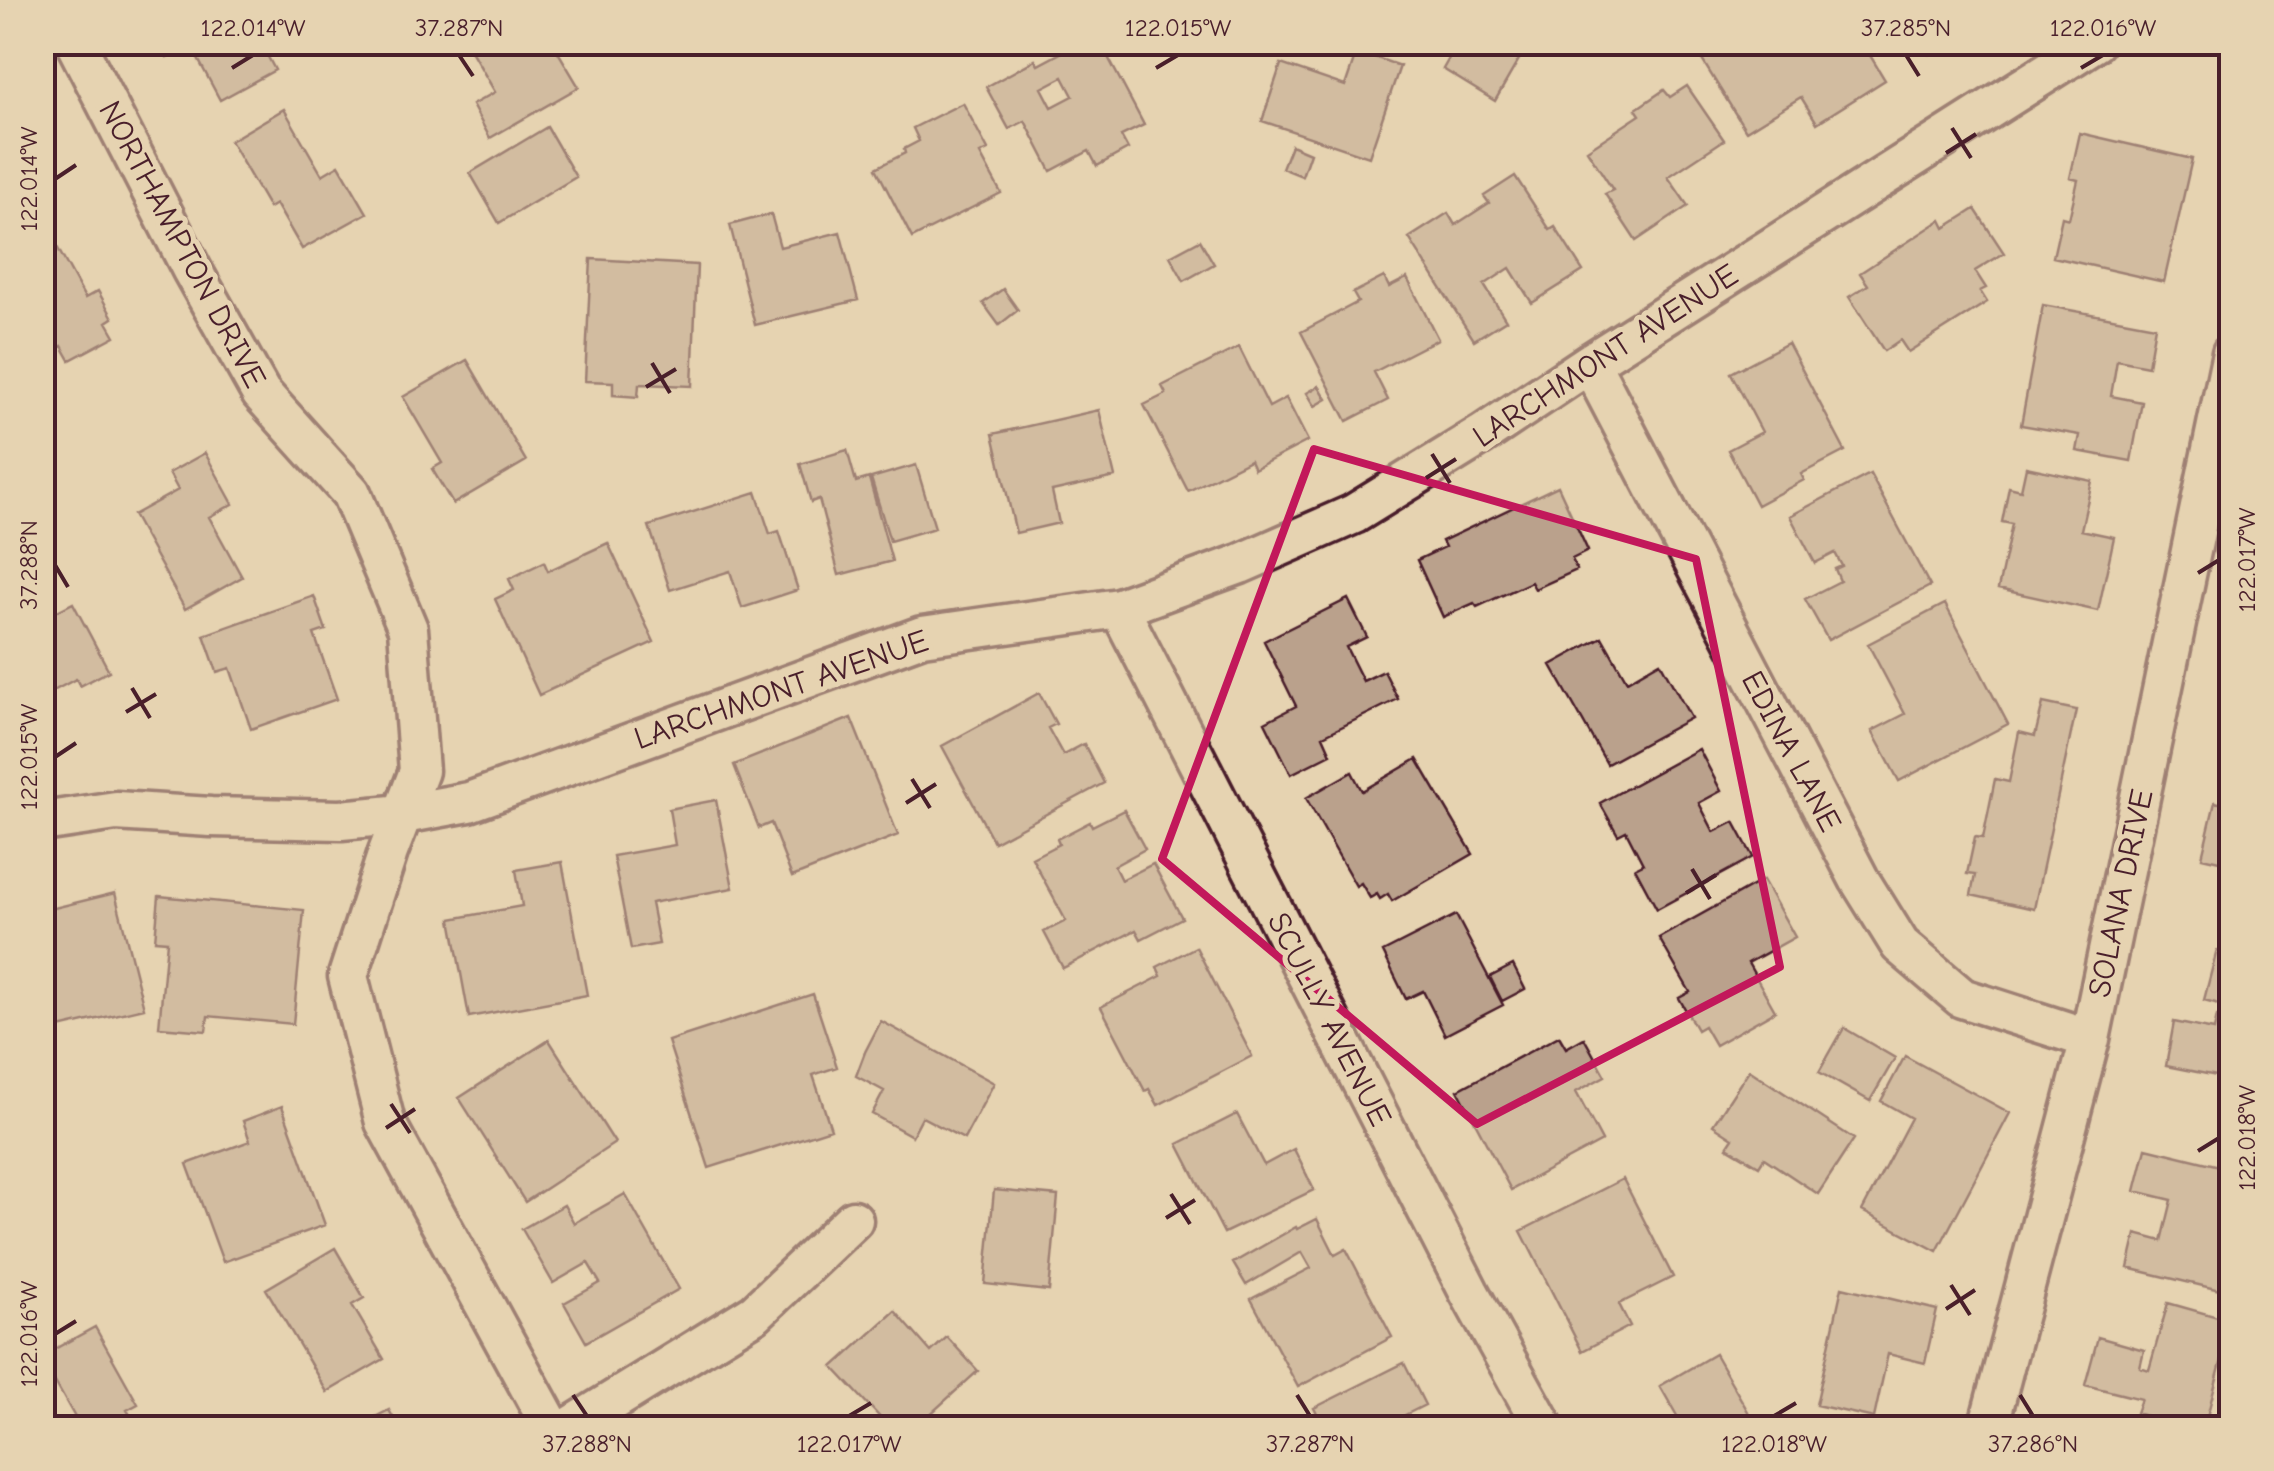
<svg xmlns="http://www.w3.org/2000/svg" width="2274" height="1471" font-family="'Comic Neue',sans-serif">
  <rect width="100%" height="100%" fill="#e6d3b1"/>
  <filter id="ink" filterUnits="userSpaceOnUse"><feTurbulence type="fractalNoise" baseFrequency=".01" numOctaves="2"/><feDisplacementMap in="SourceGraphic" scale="20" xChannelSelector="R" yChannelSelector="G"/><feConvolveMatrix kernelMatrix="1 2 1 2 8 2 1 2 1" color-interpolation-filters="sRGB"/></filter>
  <g filter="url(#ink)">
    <!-- building -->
    <path fill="#baa18c" stroke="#4a1f2b" stroke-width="2.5" fill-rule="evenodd" d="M159 42H260L275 70 220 100 190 44 167 57Z
      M466 42H564L566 47 558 52 579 87 490 138 472 105 495 92Z
      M1094 42H1100L1144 125 1121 136 1128 149 1097 166 1089 151 1051 171 1025 121 1009 129 986 87 1035 60 1038 65 1072 47 1075 53ZM1063 77 1073 96 1052 107 1042 88Z
      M1435 42H1514L1510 49 1521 56 1495 101 1443 69 1452 53Z
      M1691 42H1862L1885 80 1817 123 1801 97 1746 131Z
      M1922 42H1947L1929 54Z
      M1357 51 1400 66 1369 157 1262 121 1281 64 1345 86Z
      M1687 86 1724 140 1668 177 1688 206 1636 241 1605 194 1613 190 1587 150 1640 115 1636 109 1664 90 1670 97Z
      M963 103 988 150 980 154 1001 193 912 238 876 168 905 153 904 149 919 141 913 128Z
      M284 109 322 175 339 165 367 213 302 249 276 204 269 208 230 141Z
      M547 127 576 177 499 223 470 173Z
      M2080 133 2192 159 2164 282 2053 257 2062 217 2069 219 2078 180 2070 178Z
      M1291 145 1310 153 1302 176 1282 168Z
      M1515 176 1550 230 1555 227 1583 271 1532 303 1510 268 1484 285 1506 320 1474 340 1409 238 1448 213 1455 225 1489 203 1484 196Z
      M1975 209 2004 253 1975 271 1986 288 1980 291 1987 302 1908 352 1900 340 1884 351 1849 297 1868 285 1860 273 1941 220 1945 228Z
      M771 214 780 247 840 232 858 300 755 325 730 225Z
      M1200 240 1214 264 1184 281 1170 256Z
      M56 245 85 298 98 291 113 318 107 322 115 336 70 360 62 346 42 356V252Z
      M591 259 697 265 692 386 639 384 638 397 613 395V382L585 381Z
      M1384 277 1389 287 1407 278 1438 339 1374 372 1388 400 1347 421 1301 332 1358 302 1353 293Z
      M1003 289 1018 310 999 325 983 303Z
      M2043 305 2155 326 2148 366 2117 360 2111 396 2142 402 2131 461 2077 451 2080 435 2021 425Z
      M1788 343 1845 451 1801 474 1804 480 1757 505 1728 450 1762 432 1731 373Z
      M1239 347 1269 407 1286 398 1308 441 1254 469 1250 460 1188 491 1144 405 1166 394 1162 386Z
      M467 360 526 461 453 504 432 469 442 463 403 397Z
      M1319 386 1327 399 1315 406 1307 393Z
      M1099 410 1115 477 1052 491 1059 523 1016 533 993 434Z
      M847 450 856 482 869 478 892 561 839 575 819 499 811 502 800 464Z
      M205 453 233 504 209 517 242 577 185 609 133 515 178 490 169 473Z
      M916 465 935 528 890 541 871 478Z
      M2026 467 2092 481 2081 530 2114 537 2098 611 1998 589 2012 524 2002 522 2009 487 2021 490Z
      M1870 474 1930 586 1828 640 1805 599 1840 581 1835 569 1842 566 1835 553 1815 563 1790 516Z
      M1558 486 1588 551 1572 559 1577 570 1535 589 1531 582 1477 607 1474 603 1443 617 1417 560 1445 547 1442 541Z
      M756 492 770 534 779 531 798 590 742 608 730 571 670 590 649 526Z
      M608 543 654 642 539 695 495 599 514 590 509 579 544 562 548 571Z
      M314 596 326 630 314 634 337 699 251 729 230 668 217 672 204 635Z
      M1348 599 1367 637 1346 647 1363 681 1384 671 1398 699 1323 736 1331 754 1291 774 1265 722 1296 706 1264 641Z
      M73 603 109 671 80 686 76 679 42 697V619Z
      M1945 604 2008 724 1899 781 1872 731 1905 714 1868 644Z
      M1602 637 1627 681 1660 662 1691 718 1607 764 1551 665Z
      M1039 693 1056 724 1048 728 1063 755 1084 744 1104 783 994 842 942 746Z
      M2043 703 2076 710 2034 909 1971 895 1975 875 1967 874 1975 837 1983 838 1995 779 2009 782 2019 732 2035 736Z
      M851 718 898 835 792 877 771 823 759 828 734 765Z
      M1699 749 1721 791 1699 803 1714 832 1734 822 1753 857 1657 909 1635 868 1643 864 1626 831 1618 835 1600 803Z
      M1417 759 1473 854 1392 901 1388 894 1380 899 1377 894 1370 898 1361 883 1356 886 1306 798 1352 772 1362 791Z
      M716 800 733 888 651 903 659 944 631 949 613 856 675 845 669 809Z
      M2215 802 2232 806V864L2202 857Z
      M1124 810 1145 849 1114 866 1121 880 1153 864 1182 918 1141 939 1136 930 1063 968 1044 932 1066 921 1032 858 1059 844 1057 839 1090 822 1092 826Z
      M562 862 587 995 469 1017 451 919 522 906 516 870Z
      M1763 880 1795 937 1748 963 1775 1011 1715 1045 1704 1026 1697 1030 1679 998 1690 992 1659 938Z
      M115 893 144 1008 42 1032V911Z
      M2232 894V930L2223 928Z
      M159 896 304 910 293 1024 208 1016 206 1031 159 1027 167 941 155 940Z
      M1456 915 1503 1005 1445 1035 1423 991 1406 999 1383 952Z
      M1196 947 1252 1056 1158 1105 1149 1089 1145 1091 1101 1007 1161 976 1157 967Z
      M2217 950 2232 954V1079L2166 1066 2174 1022 2214 1030 2217 1016H2225L2227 1006 2204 1000Z
      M1513 965 1525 989 1502 1001 1490 977Z
      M813 994 837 1067 813 1075 831 1129 709 1168 668 1041Z
      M881 1021 994 1083 964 1139 922 1117 912 1136 872 1114 884 1091 856 1076 865 1052Z
      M1844 1028 1895 1058 1870 1101 1819 1072Z
      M1559 1036 1566 1048 1584 1038 1605 1076 1576 1092 1602 1141 1511 1190 1458 1090Z
      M549 1040 615 1143 525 1202 459 1098Z
      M1905 1056 2010 1113 1937 1251 1862 1211 1911 1118 1881 1101Z
      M1749 1070 1854 1139 1818 1194 1764 1158 1759 1166 1727 1147 1733 1138 1713 1125Z
      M282 1106 325 1225 223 1262 187 1164 250 1141 243 1121Z
      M1237 1114 1264 1165 1294 1149 1314 1190 1224 1233 1178 1144Z
      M2146 1148 2232 1169V1279L2228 1292 2128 1268 2136 1234 2162 1241 2172 1200 2135 1191Z
      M1623 1179 1673 1277 1619 1304 1630 1326 1582 1351 1521 1231Z
      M994 1190 1058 1196 1049 1291 985 1284Z
      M625 1194 679 1289 586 1342 564 1303 600 1283 588 1263 553 1283 522 1229 564 1205 574 1223Z
      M1317 1219 1335 1255 1346 1249 1392 1337 1298 1387 1251 1299 1311 1268 1302 1252 1246 1285 1233 1263 1296 1227 1297 1229Z
      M335 1248 364 1298 352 1305 384 1359 327 1392 266 1289Z
      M1842 1287 1937 1310 1925 1363 1888 1354 1874 1418 1816 1405Z
      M2168 1303 2232 1321 2204 1428H2189L2136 1413 2141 1399 2085 1385 2098 1337 2144 1350 2140 1367 2149 1370Z
      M895 1311 931 1352 947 1337 978 1371 915 1428H890L833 1367Z
      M95 1327 138 1404 127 1410 138 1428H81L42 1359V1356Z
      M1715 1354 1750 1415 1743 1419 1748 1428H1684L1660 1386Z
      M1404 1363 1425 1405 1393 1421 1396 1428H1324L1314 1408Z
      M389 1410 399 1428H354Z"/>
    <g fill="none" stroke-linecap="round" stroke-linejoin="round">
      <!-- minor casing -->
      <g stroke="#4a1f2b" stroke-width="45">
        <path id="minor" d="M75 42 192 270 261 393 351 493 408 629 419 771 388 852 348 976 385 1122 552 1428
          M1590 363 1859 879 1900 945 1962 998 2090 1039
          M1119 608 1469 1292 1544 1428
          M42 822 116 811 211 817 341 820 403 814 469 802 922 636 1119 608 1240 564 1354 514 1482 435 1590 363 2095 42
          M569 1428 755 1313 853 1220
          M1988 1428 2090 1039 2232 353"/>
      </g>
      <!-- minor -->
      <use href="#minor" stroke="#e6d3b1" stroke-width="38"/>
    </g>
  </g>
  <!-- marked area -->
  <path d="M0 0H2274V1471H0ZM1314 449 1696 559 1780 967 1477 1124 1162 859Z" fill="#e6d3b1" fill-opacity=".55" fill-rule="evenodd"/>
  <path fill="none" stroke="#c2185b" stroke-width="8" stroke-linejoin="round" d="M1314 449 1696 559 1780 967 1477 1124 1162 859Z"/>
  <!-- ticks -->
  <path fill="none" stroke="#4a1f2b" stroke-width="4" d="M459 55 473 76M1906 55 1919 76M232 68 253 55M1156 68 1178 55M2081 68 2103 55M1952 128 1971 158M1946 153 1976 134M55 179 76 165M652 363 670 393M646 387 676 369M1432 454 1450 483M1426 478 1456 459M55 565 68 587M2198 573 2219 560M132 688 150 718M126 712 156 694M55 757 76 743M912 779 930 808M906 803 936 784M1692 869 1710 899M1686 893 1716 875M391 1104 410 1133M386 1128 415 1109M2198 1151 2219 1138M1171 1194 1190 1224M1166 1218 1195 1200M1951 1285 1970 1315M1946 1309 1975 1290M55 1334 76 1321M573 1395 587 1416M1297 1395 1310 1416M2020 1395 2033 1416M849 1416 871 1403M1774 1416 1796 1403"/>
  <g text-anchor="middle" stroke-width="10" stroke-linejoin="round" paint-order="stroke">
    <!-- street labels -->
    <g font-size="32" fill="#4a1f2b" stroke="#e6d3b1">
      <text transform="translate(183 244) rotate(62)" y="11">NORTHAMPTON DRIVE</text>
      <text transform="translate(1605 355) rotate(-33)" y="11">LARCHMONT AVENUE</text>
      <text transform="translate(781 689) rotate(-19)" y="11">LARCHMONT AVENUE</text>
      <text transform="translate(1792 751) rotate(62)" y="11">EDINA LANE</text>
      <text transform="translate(2120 893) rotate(-78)" y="11">SOLANA DRIVE</text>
      <text transform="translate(1330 1019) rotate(63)" y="11">SCULLY AVENUE</text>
    </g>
  </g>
  <!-- margin -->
  <rect width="2274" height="1471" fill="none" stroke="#e6d3b1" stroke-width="110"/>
  <rect x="55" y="55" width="2164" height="1361" fill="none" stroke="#4a1f2b" stroke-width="4"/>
  <g font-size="25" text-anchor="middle" fill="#4a1f2b">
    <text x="253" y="36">122.014°W</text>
    <text x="459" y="36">37.287°N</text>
    <text x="1178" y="36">122.015°W</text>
    <text x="1906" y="36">37.285°N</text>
    <text x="2103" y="36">122.016°W</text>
    <text transform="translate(28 179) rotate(-90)" y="9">122.014°W</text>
    <text transform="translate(2246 560) rotate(-90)" y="9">122.017°W</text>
    <text transform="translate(28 565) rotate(-90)" y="9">37.288°N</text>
    <text transform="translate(28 757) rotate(-90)" y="9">122.015°W</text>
    <text transform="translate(2246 1138) rotate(-90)" y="9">122.018°W</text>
    <text transform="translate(28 1334) rotate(-90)" y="9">122.016°W</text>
    <text x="587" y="1452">37.288°N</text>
    <text x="849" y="1452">122.017°W</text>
    <text x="1310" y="1452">37.287°N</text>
    <text x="1774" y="1452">122.018°W</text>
    <text x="2033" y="1452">37.286°N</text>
  </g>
</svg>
